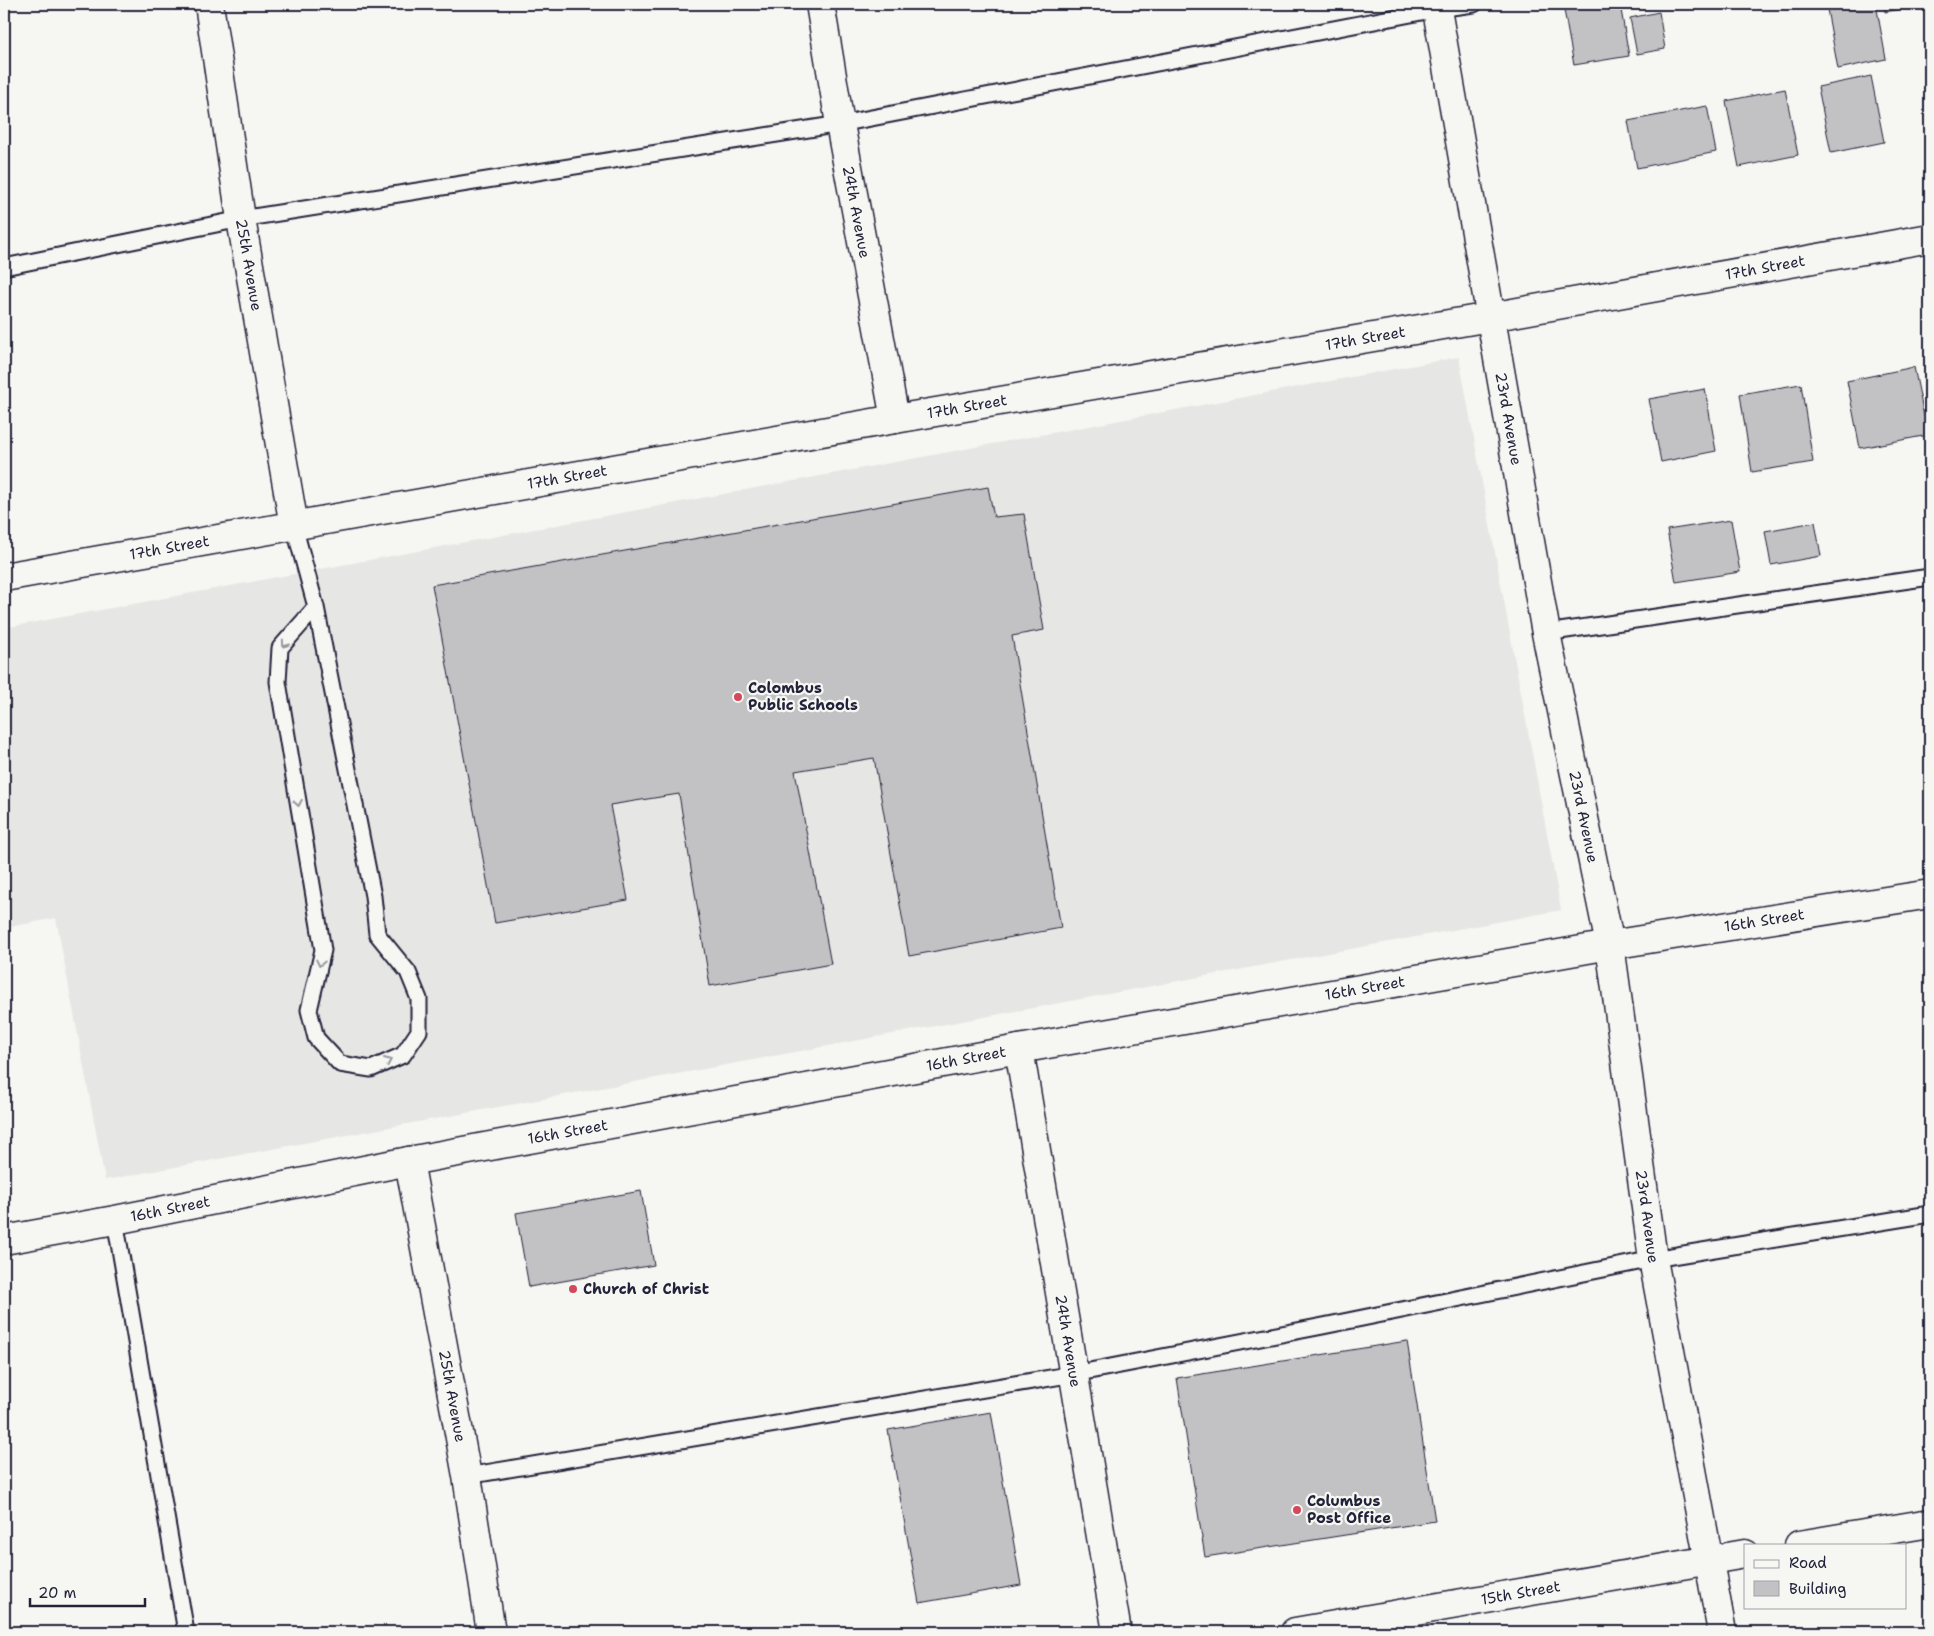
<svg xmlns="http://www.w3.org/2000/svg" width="1934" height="1636" font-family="'Shantell Sans',sans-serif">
  <rect width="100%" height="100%" fill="#f6f6f2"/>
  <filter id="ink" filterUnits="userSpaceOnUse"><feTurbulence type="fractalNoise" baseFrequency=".02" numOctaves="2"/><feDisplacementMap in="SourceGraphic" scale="10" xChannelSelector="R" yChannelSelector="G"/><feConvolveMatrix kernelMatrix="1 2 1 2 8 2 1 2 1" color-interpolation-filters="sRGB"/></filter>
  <g filter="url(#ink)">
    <!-- built -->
    <path fill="#e6e6e4" d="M1459 357 1561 910 105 1180 56 918 4 928V628Z"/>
    <!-- building -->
    <path fill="#c2c2c4" stroke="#22223b" d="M1597 4H1620L1629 56 1574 65 1564 10Z
      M1853 4H1876L1886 59 1838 69 1827 9Z
      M1884 4H1927L1885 12Z
      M1659 12 1665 49 1637 54 1630 18Z
      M1871 76 1884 142 1831 153 1818 87Z
      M1785 89 1798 155 1739 167 1726 101Z
      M1707 106 1716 152 1637 168 1628 121Z
      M1914 367 1928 435 1860 448 1847 381Z
      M1801 384 1813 462 1752 472 1740 394Z
      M1705 389 1716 451 1661 462 1649 399Z
      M988 487 994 517 1024 514 1044 630 1012 636 1061 928 909 956 874 758 795 771 831 964 710 986 679 794 610 805 628 900 495 923 432 585Z
      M1930 505V541H1929L1923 506Z
      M1731 520 1740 572 1676 582 1667 530Z
      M1815 522 1821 556 1771 565 1765 531Z
      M641 1191 654 1265 529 1287 516 1213Z
      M1407 1341 1435 1521 1205 1557 1177 1378Z
      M991 1412 1021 1585 919 1603 888 1430Z
      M1902 1628V1632H1876Z"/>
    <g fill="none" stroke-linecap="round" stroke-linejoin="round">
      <!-- lane casing -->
      <g stroke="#22223b" stroke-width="19">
        <path id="lane" d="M4 267 241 219 840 124 1437 9 1474 4
          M294 526 316 607 373 896 377 934 408 972 419 999V1031L403 1055 371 1069 340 1064 316 1038 309 1010 323 950 278 682 280 648 316 607
          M1546 633 1930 577
          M115 1220 186 1632
          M467 1476 1074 1374 1323 1326 1653 1259 1930 1214"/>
      </g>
      <!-- street casing -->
      <g stroke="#22223b" stroke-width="31">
        <g id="street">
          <path id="s1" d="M209 4 241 219 294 526"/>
          <path id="s2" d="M820 4 840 124 895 419"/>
          <path id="s3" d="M1019 1049 1117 1632"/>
          <path id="s4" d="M409 1161 467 1476 491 1632"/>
          <path id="s5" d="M4 1240 115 1220 409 1161 1019 1049 1610 945 1930 894"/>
        </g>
      </g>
      <!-- secondary casing -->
      <g stroke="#22223b" stroke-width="31">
        <g id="secondary">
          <path id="s6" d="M1436 4 1546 633 1610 945 1653 1259 1722 1632"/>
          <path id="s7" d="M4 577 895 419 1490 317 1930 238"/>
          <path d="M1799 1545 1930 1523"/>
          <path id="s8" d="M1295 1632 1745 1554"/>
        </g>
      </g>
      <!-- lane -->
      <use href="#lane" stroke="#f6f6f2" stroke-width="15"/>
      <!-- street -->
      <use href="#street" stroke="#f6f6f2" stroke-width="28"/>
      <!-- secondary -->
      <use href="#secondary" stroke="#f6f6f2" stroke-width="28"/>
    </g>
    <!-- one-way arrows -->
    <defs><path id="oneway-chevron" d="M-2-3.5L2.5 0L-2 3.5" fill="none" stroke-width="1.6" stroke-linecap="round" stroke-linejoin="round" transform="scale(1.25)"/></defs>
    <g stroke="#9797a0">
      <use href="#oneway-chevron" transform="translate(285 644) rotate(125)"/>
      <use href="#oneway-chevron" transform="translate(298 803) rotate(80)"/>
      <use href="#oneway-chevron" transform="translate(320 963) rotate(102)"/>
      <use href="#oneway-chevron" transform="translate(388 1061) rotate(-24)"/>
    </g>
  </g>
  <!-- markers -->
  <g fill="#d1495b" stroke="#f6f6f2" stroke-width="2">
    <circle cx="738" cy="697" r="5"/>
    <circle cx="573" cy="1289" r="5"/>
    <circle cx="1297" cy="1510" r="5"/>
  </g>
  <g text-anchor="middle" stroke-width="4.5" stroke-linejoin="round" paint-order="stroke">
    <!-- street labels -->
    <g font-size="15" fill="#22223b" stroke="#f6f6f2">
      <text dy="5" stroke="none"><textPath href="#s2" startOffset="211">24th Avenue</textPath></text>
      <text dy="5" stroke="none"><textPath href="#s1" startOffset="264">25th Avenue</textPath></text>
      <text dy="5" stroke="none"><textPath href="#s7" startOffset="1788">17th Street</textPath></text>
      <text dy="5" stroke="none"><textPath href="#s7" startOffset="1382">17th Street</textPath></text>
      <text dy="5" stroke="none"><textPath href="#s7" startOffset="978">17th Street</textPath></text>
      <text dy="5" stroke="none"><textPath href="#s6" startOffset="421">23rd Avenue</textPath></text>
      <text dy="5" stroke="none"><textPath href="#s7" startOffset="572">17th Street</textPath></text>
      <text dy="5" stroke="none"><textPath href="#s7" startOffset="168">17th Street</textPath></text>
      <text dy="5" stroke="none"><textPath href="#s6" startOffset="826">23rd Avenue</textPath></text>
      <text dy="5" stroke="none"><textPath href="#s5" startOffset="1789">16th Street</textPath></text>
      <text dy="5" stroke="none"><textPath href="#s5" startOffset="1384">16th Street</textPath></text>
      <text dy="5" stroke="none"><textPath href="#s5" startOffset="979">16th Street</textPath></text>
      <text dy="5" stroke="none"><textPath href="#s5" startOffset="574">16th Street</textPath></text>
      <text dy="5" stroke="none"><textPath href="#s5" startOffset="169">16th Street</textPath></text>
      <text dy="5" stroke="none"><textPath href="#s6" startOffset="1231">23rd Avenue</textPath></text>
      <text dy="5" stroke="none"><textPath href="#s3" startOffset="296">24th Avenue</textPath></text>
      <text dy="5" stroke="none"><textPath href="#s4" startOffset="239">25th Avenue</textPath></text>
      <text dy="5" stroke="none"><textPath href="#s8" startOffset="229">15th Street</textPath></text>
    </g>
    <!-- poi labels -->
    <g font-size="15" font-weight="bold" fill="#22223b" stroke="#f6f6f2" text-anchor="start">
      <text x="748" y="693">Colombus<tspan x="748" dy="17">Public Schools</tspan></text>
      <text x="583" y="1294">Church of Christ</text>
      <text x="1307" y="1506">Columbus<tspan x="1307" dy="17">Post Office</tspan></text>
    </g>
  </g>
  <!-- margin -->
  <rect width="1934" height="1636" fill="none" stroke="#f6f6f2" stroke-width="20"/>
  <rect x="10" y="10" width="1914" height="1616" fill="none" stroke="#22223b" stroke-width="2" filter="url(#ink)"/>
  <!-- legend -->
  <rect x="1744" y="1544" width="162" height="65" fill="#f6f6f2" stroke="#a1a1a9"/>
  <rect x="1754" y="1560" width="25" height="8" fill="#f6f6f2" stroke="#a1a1a9"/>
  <text x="1789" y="1568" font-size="15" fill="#22223b">Road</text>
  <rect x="1754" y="1581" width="25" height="15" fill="#c2c2c4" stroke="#a1a1a9"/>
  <text x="1789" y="1594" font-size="15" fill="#22223b">Building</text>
  <!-- scale -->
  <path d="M30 1598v8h115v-8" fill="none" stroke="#22223b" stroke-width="2.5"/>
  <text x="38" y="1598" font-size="15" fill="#22223b" stroke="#f6f6f2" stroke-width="4" paint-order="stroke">20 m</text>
</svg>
